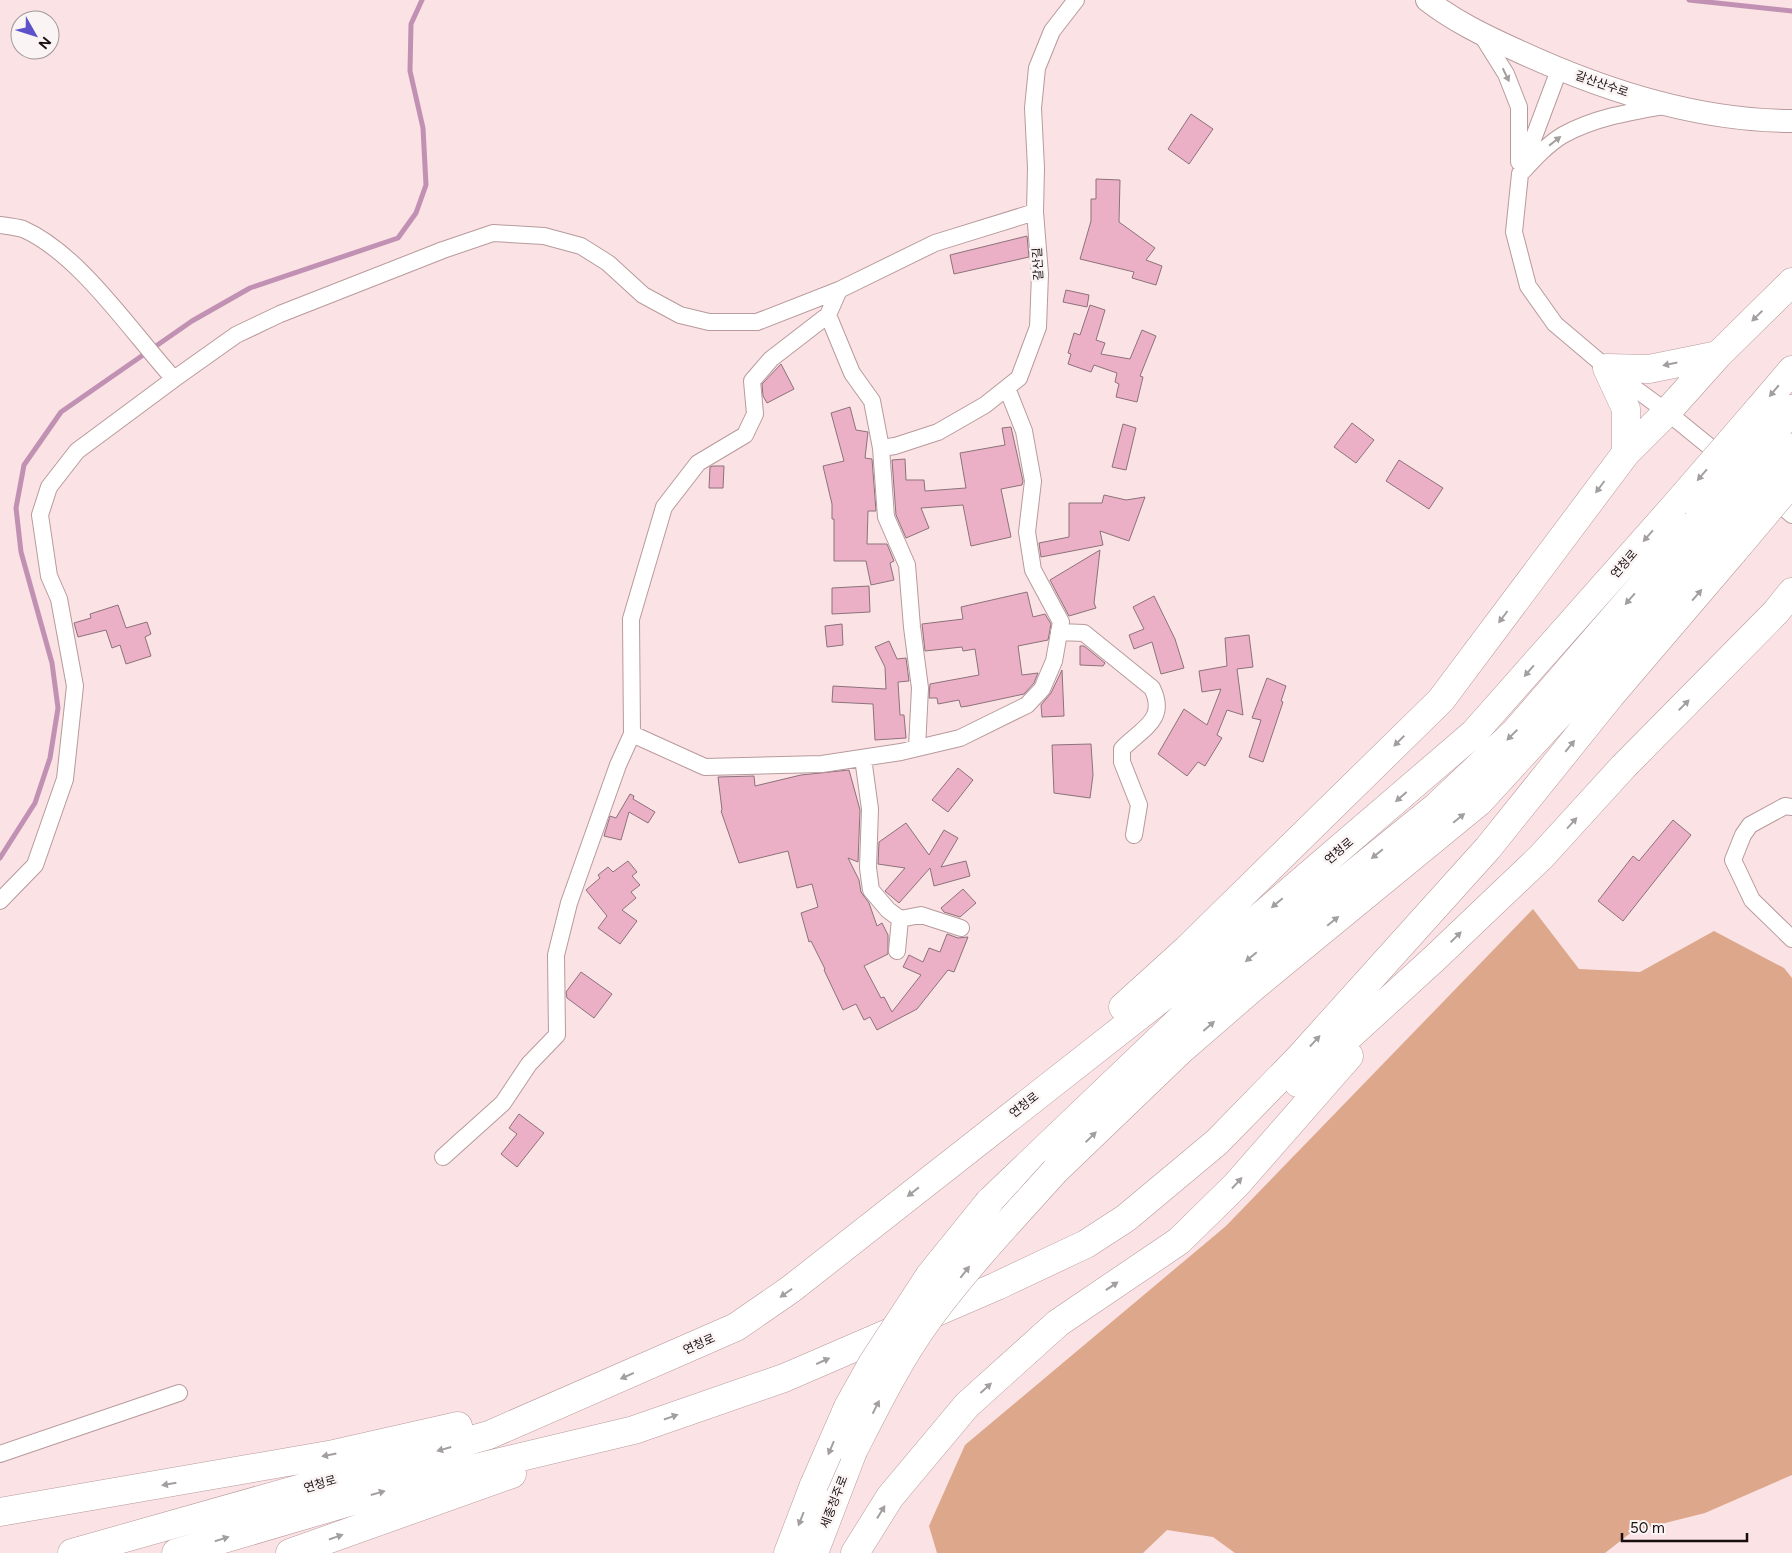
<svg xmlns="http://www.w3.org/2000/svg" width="1792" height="1553" font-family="Figtree,'Noto Sans KR',sans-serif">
  <rect width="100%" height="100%" fill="#fbe2e4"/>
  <!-- forest -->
  <path fill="#dca78a" d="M1533 909 1579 969 1640 972 1714 931 1784 968 1792 978V1475L1705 1513 1633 1531 1605 1553H1235L1213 1537 1167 1530 1143 1553H937L929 1526 965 1445 1226 1226Z"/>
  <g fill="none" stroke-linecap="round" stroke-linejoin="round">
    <!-- stream -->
    <path stroke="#c191b4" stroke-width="5" d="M1689 0 1792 11
      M0 858 35 803 50 758 58 708 52 663 21 552 16 508 24 465 61 412 192 321 250 288 398 238 416 213 426 185 423 128 410 71 411 24 422 0"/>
  </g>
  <!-- building -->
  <path fill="#ecb0c6" stroke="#8c727b" d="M1191 114 1213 129 1189 164 1168 149Z
    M1096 179 1120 180 1119 222 1155 248 1146 260 1162 266 1156 285 1132 278 1134 272 1080 259 1091 221V199H1096Z
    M1027 236 1029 257 954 274 950 255Z
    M1066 290 1089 295 1087 307 1063 302Z
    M1090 305 1105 310 1096 340 1105 343 1101 354 1130 359 1142 330 1156 336 1140 376 1143 377 1137 402 1116 397 1119 384 1115 382 1117 373 1094 365 1091 372 1068 364 1071 354 1068 353 1074 333 1080 335Z
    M781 364 794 389 767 403 763 396 762 384Z
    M850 407 856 430 868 432 865 458 872 459 876 511H868L867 544H887L894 561 890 563 894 580 871 585 866 561H834V519H832V504L823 466 844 461 831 413Z
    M1352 423 1374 440 1356 463 1334 447Z
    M1123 424 1136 428 1126 470 1112 467Z
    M1011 427 1023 481 1022 485 1001 489 1011 537 971 546 963 505 921 508 929 528 906 538 896 515 892 460 905 459 906 480H924L925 491 966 488 960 453 1005 445 1002 428Z
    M1399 460 1443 488 1429 509 1386 481Z
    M713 466H724L723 488H709L710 467Z
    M1104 495 1126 500 1145 497 1129 541 1100 531 1103 545 1041 557 1039 543 1069 537V503H1102Z
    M1100 550 1094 603 1096 608 1069 616 1050 580Z
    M869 586 870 612 832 614V588Z
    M1027 592 1033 617 1045 614 1051 624 1048 640 1018 646 1022 675 1038 673 1034 683 1024 694 968 706 961 707 959 700 938 704 937 698H929L930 684 979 675 975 649 963 651 962 647 925 651 922 624 963 619 961 607Z
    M1154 596 1175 639 1184 668 1161 674 1152 642 1134 649 1129 635 1144 629 1133 607Z
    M118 605 126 628 147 622 151 634 145 637 151 656 126 664 120 645 112 648 106 630 78 637 74 623 91 618 90 614Z
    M842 624 843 645 827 647 825 626Z
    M1249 635 1253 667 1237 669 1243 715 1227 710 1217 735 1222 738 1205 766 1198 762 1187 776 1158 754 1184 709 1207 725 1221 689 1202 692 1199 671 1227 666 1225 638Z
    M889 641 897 659 906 658 909 681 898 682 900 715H904L906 738 875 740 873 704 832 702 833 686 886 689 885 667 875 647Z
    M1080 646H1084L1105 663 1103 666 1080 665Z
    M1062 670 1064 716 1042 717 1041 705 1051 693Z
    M1267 678 1286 686 1281 701 1283 702 1263 762 1249 757 1261 720 1252 718Z
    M1091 744 1093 775 1090 798 1054 793 1052 745Z
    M958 768 973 780 948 812 932 800Z
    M849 770 860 810 858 862 848 858 859 880 861 892 869 903 877 926 882 923 888 935V954L864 966 881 998 884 997 892 1012 921 975 903 967 909 955 923 962 929 948 940 952 947 934 958 938 968 937 954 972 948 970 917 1009 877 1030 870 1017 864 1020 856 1004 843 1010 824 970 825 969 811 941 809 942 801 913 818 907 812 884 797 888 788 851 739 863 721 811 722 810 718 777 754 776 755 786 801 775Z
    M630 794 634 796 633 799 655 812 648 823 629 812 621 840 604 836 610 816 616 818Z
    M1673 820 1691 835 1623 921 1598 901 1633 856 1639 861Z
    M906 823 929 855 944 830 958 838 941 867 966 861 970 876 934 886 930 868 899 903 885 891 905 868 878 864 879 842Z
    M628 861 637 872 632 876 640 885 631 892 636 898 622 910 637 921 620 944 598 928 607 916 586 890 600 878 598 875 608 867 613 872Z
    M963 889 976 903 960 917 944 912 941 908Z
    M581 972 612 994 594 1018 567 998 566 992Z
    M519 1114 544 1133 517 1167 501 1154 517 1134 509 1128Z"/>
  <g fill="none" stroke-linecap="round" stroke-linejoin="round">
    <!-- street casing -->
    <g stroke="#b89a9c" stroke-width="18">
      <path id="street" d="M1481 34 1506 74 1519 107V162
        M1559 70 1520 174 1514 232 1528 286 1555 324 1607 368 1667 412 1726 460
        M1523 171C1535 158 1548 144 1563 135 1594 118 1629 112 1663 106
        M0 225C7 226 16 227 23 229 80 254 132 333 174 379L236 335 280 314 443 250 493 233 544 236 581 246 608 263 643 295 680 315 709 322H757L839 290 935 243 1035 212
        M828 315 852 373 872 401 881 448 886 517 907 565 912 627 920 688 917 748
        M881 448 895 446 938 432 985 405 1019 378 1038 327 1040 274 1035 212 1036 168 1033 108 1037 68 1052 31 1076 0
        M1770 496 1792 515
        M1059 632 1084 633 1152 688C1168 720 1141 729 1122 749V762L1139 805 1134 835
        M632 734 705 767 822 764 901 752 960 738 1027 705 1042 689 1054 661 1061 622 1033 570 1027 532 1033 481 1024 431 1007 388
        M863 758 870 809 868 868 871 890 888 910 900 919 921 915 961 928
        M1792 807 1785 806 1750 825 1743 835 1733 860 1752 900 1792 939
        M0 901 35 865 65 779 75 686 59 599 49 576 40 515 49 487 77 451 174 379
        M897 951 900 919
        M465 1137 443 1157 503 1103 529 1064 557 1035 556 955 569 903 618 765 632 734 631 619 664 507 698 463 745 435 755 414 752 381 771 359 828 315 839 290
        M0 1454 179 1393"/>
    </g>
    <!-- secondary casing -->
    <g stroke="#b89a9c" stroke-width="24">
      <path id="secondary" d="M1427 0C1454 21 1485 36 1516 50 1602 90 1696 121 1792 121"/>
    </g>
    <!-- highway casing -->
    <g stroke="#b89a9c" stroke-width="29">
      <path id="highway" d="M1757 411 1792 370
        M1778 427 1792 409
        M1626 453V409L1607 368 1649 369 1718 355
        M1123 1007 1187 949 1441 700 1626 453 1667 412 1718 355 1792 282
        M1298 1083 1436 957 1541 857 1623 767 1776 612 1792 592
        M1055 1171 1181 1050 1256 985 1479 802 1567 706 1712 536
        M989 1202 1214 987 1437 806 1515 732 1696 523
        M0 1512 334 1454 458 1426
        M72 1553 489 1435 736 1327 791 1289 1205 964 1474 733 1680 500
        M176 1553 417 1482 634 1430 784 1378 997 1286 1086 1244 1126 1218 1217 1142 1299 1058 1488 848 1611 695 1733 552
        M290 1553 512 1474
        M788 1553 814 1485
        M814 1553 853 1451
        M855 1553 890 1497 967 1405 1058 1323 1179 1241 1236 1185 1349 1056"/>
    </g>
    <!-- street -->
    <use href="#street" stroke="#fff" stroke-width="16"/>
    <!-- secondary -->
    <use href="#secondary" stroke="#fff" stroke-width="22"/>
    <!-- highway -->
    <use href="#highway" stroke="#fff" stroke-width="28"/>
    <!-- highway-bridge casing -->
    <g stroke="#b89a9c" stroke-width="29" stroke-linecap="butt">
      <path id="highway-bridge" d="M1680 500 1757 411
        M1696 523 1778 427
        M1712 536 1792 448
        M1733 552 1792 482
        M853 1451C876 1406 899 1359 929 1318 967 1266 1012 1219 1055 1171
        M814 1485 848 1407 872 1364 930 1275 989 1202"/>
    </g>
    <!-- highway-bridge -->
    <use href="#highway-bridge" stroke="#fff" stroke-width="28"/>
  </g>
  <!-- one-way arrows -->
  <defs><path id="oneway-solid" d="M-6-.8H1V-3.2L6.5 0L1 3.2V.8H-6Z" transform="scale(1.25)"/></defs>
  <g fill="#a39f9f">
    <use href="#oneway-solid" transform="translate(1506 75) rotate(64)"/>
    <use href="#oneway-solid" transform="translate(1555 141) rotate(-38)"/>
    <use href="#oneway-solid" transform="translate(1757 316) rotate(136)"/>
    <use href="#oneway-solid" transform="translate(1670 364) rotate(168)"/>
    <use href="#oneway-solid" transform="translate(1774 391) rotate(130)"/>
    <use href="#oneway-solid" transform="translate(1702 475) rotate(131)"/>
    <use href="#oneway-solid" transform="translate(1600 487) rotate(127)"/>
    <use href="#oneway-solid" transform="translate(1648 536) rotate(131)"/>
    <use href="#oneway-solid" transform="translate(1697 595) rotate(-49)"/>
    <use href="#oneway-solid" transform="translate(1630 599) rotate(131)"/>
    <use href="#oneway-solid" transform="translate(1503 617) rotate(127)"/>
    <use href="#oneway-solid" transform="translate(1529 671) rotate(131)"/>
    <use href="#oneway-solid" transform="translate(1684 705) rotate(-45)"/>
    <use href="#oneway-solid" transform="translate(1512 735) rotate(135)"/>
    <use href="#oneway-solid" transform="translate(1399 741) rotate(135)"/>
    <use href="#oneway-solid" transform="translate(1570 746) rotate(-51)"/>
    <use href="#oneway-solid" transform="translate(1401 797) rotate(139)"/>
    <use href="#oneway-solid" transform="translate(1459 818) rotate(-39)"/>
    <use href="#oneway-solid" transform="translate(1572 823) rotate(-48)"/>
    <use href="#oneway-solid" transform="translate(1377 854) rotate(141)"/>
    <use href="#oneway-solid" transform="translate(1277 903) rotate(140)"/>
    <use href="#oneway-solid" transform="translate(1333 921) rotate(-39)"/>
    <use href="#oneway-solid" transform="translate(1456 937) rotate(-44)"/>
    <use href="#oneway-solid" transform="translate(1251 957) rotate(140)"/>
    <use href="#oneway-solid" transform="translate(1209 1026) rotate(-41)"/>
    <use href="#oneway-solid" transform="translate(1315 1041) rotate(-47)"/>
    <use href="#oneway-solid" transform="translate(1091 1137) rotate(-44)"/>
    <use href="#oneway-solid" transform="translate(1237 1183) rotate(-47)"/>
    <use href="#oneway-solid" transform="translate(913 1192) rotate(142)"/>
    <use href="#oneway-solid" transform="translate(965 1272) rotate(-52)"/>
    <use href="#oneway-solid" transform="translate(1112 1286) rotate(-34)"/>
    <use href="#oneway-solid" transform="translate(786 1293) rotate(145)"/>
    <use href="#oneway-solid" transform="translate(823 1361) rotate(-24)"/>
    <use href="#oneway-solid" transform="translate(627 1376) rotate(156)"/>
    <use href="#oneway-solid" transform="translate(986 1388) rotate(-42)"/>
    <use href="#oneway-solid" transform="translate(876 1407) rotate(-63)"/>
    <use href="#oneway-solid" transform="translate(671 1417) rotate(-19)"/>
    <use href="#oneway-solid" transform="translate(831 1448) rotate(113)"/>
    <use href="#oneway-solid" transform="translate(444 1449) rotate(164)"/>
    <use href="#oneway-solid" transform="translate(329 1455) rotate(169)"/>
    <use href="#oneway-solid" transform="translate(169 1484) rotate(170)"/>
    <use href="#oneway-solid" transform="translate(378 1493) rotate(-16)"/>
    <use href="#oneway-solid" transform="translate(881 1512) rotate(-58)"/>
    <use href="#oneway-solid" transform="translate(801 1519) rotate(111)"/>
    <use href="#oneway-solid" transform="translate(336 1537) rotate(-19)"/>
    <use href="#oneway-solid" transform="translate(222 1539) rotate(-17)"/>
  </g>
  <g text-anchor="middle" stroke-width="5" stroke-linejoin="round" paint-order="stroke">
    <!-- street labels -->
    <g font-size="12" fill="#180e0f" stroke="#fbf4f5">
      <text transform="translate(1602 84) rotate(19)" y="4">갈산산수로</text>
      <text transform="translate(1038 264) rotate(-93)" y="4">갈산길</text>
      <text transform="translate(1624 564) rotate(-49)" y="4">연청로</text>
      <text transform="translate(1339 851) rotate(-40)" y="4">연청로</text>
      <text transform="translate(1024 1105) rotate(-38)" y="4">연청로</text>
      <text transform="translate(699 1344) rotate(-24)" y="4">연청로</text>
      <text transform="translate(320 1484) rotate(-16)" y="4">연청로</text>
      <text transform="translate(834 1502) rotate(-69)" y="4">세종청주로</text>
    </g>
  </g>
  <!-- north arrow -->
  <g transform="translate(35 35) rotate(129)"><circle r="24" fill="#fbf4f5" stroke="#a09899"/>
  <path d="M0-4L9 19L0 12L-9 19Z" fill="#5d51c9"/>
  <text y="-8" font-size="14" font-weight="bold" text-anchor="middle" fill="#180e0f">N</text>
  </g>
  <!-- scale -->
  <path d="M1622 1533v8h125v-8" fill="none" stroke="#180e0f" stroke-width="2.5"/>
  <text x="1630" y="1533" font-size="15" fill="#180e0f" stroke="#fbf4f5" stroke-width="4" paint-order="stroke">50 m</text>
</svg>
